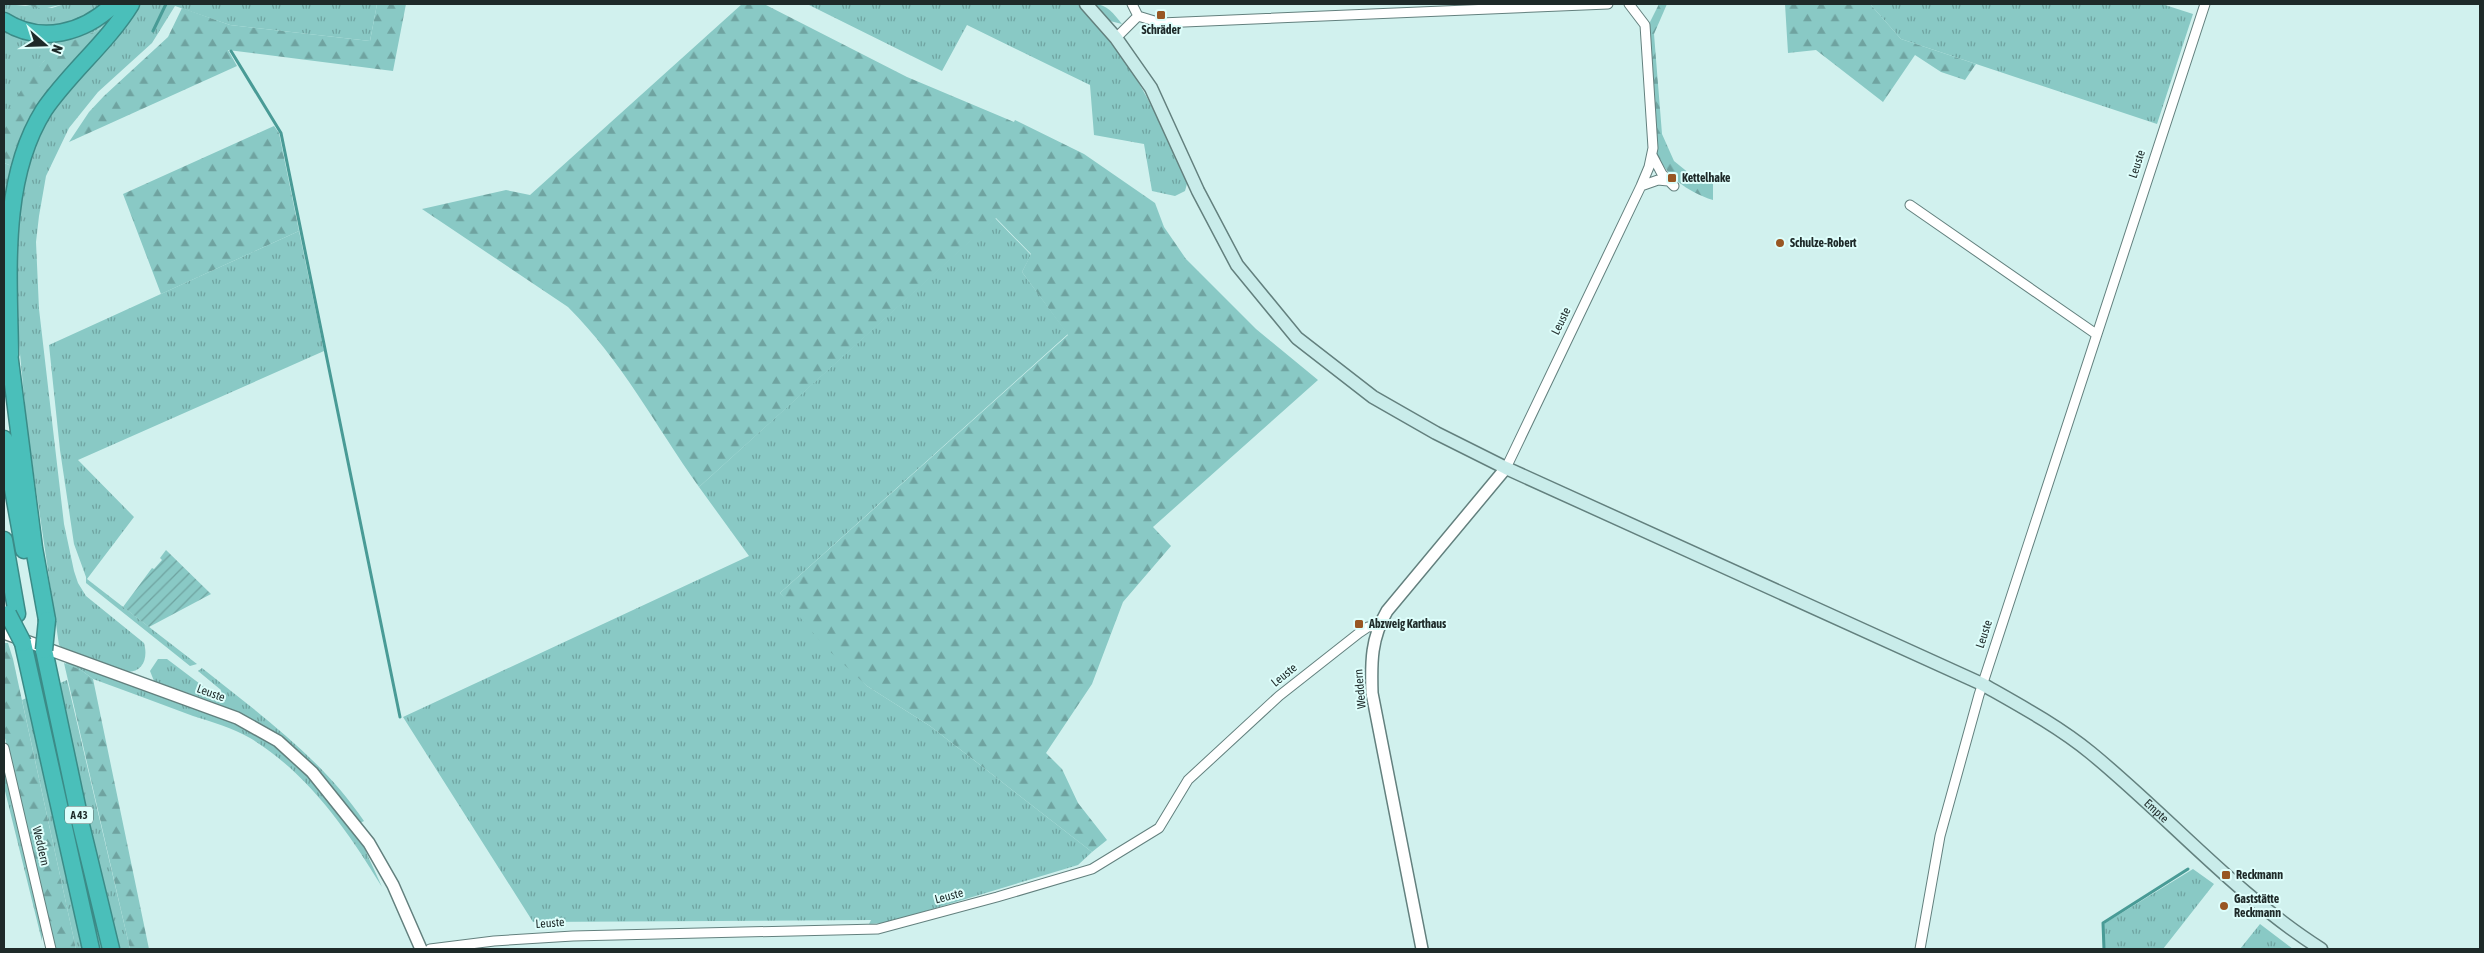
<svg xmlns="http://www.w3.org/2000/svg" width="2484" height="953" font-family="'Asap Condensed',sans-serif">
  <defs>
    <pattern id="grass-tufts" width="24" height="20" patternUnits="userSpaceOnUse" patternTransform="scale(1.25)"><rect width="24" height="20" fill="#89c9c5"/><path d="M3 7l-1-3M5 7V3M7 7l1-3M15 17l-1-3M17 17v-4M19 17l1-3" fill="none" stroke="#6fa3a0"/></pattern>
    <pattern id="forest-firs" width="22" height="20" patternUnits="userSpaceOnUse" patternTransform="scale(1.25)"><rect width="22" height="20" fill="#89c9c5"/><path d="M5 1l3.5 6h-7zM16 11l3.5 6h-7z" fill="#6fa3a0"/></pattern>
    <pattern id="garden-furrows" width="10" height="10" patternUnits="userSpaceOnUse" patternTransform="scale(1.25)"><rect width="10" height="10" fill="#89c9c5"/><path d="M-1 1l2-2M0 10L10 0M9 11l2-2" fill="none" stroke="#6fa3a0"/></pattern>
  </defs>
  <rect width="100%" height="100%" fill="#d1f1ee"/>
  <!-- grass -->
  <path fill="url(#grass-tufts)" d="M4 4 52 8 64 4H102C84 20 58 32 33 27 23 24 13 18 4 14Z
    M125 4 106 25 44 61 24 88 4 124V30L30 39Z
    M139 4H377L370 41 230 25 175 6 152 43 98 92 69 128 46 176 39 216 36 242 39 309 64 524 74 571 78 583 86 596 144 643C148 657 144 672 127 672L63 649 59 645 27 428 14 290 15 211 37 133 64 92Z
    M807 4H1079C1130 55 1157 115 1188 180L1185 191 1175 196 1152 191 1144 144 1094 135 1090 85 967 25 942 71Z
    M1094 4C1107 4 1114 14 1122 24L1110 21Z
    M1870 4H2162L2193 14 2157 124 1901 39Z
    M4 163 12 166 4 205Z
    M995 218 1031 255 1022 272 1068 334 780 593 867 686 930 726 1092 852 1078 865 886 923 869 924 871 920 533 922 403 717 749 556 699 487Z
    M299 231 324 351 78 460 134 517 87 579 197 664 190 666 86 583V577L74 544 60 450 49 345Z
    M158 659H167L216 696 221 690 198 671 202 668C261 715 321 758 364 821L360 823C326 777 289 736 237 712 210 700 181 691 154 681L150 671Z
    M65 660 227 719 255 733 276 747 316 784 362 843 382 887C347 830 309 774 250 738 233 728 212 722 193 716 160 704 127 691 93 679L81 670 66 664Z
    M67 680 130 949H76L22 700Z
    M4 768 42 931V941L4 787Z
    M2193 869 2214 884 2163 949H2103L2102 925Z
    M2260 924 2293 949H2240Z"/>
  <!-- forest -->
  <path fill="url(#forest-firs)" d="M21 4H64L43 9Z
    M377 4H406L393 71 228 50 237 66 69 142 89 112 104 96 168 37 182 8 230 25 370 41Z
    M742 4H764L907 77 1014 122 1015 120 1084 154 1155 203 1164 227 1186 259 1256 329 1318 380 1153 527 1171 546 1123 602 1092 684 1046 753 1062 769 1078 803 1107 840 1092 852 930 726 867 686 823 645 780 593 1068 335 1022 272 1031 254 996 218 699 487C655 425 622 361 568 307L422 209 506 190 530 195Z
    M1659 4H1667L1654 34 1662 134 1674 161 1690 174 1713 179V200C1687 192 1664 175 1655 149L1648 26Z
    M1785 4H1870L1901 39 1976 64 1965 80 1941 72 1915 55 1883 102 1816 50 1788 53Z
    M106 25 12 166 4 163C4 151 1 136 4 124 7 107 43 57 58 48 73 39 90 36 106 25Z
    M274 126 279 133 299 231 161 294 123 194Z
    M4 643H8L13 659 76 949H56L4 734Z
    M64 663 81 670 93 679 149 949H130Z"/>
  <!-- garden -->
  <path fill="url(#garden-furrows)" d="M166 550 211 594 149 627 123 607 152 568 154 569 162 560 160 558Z"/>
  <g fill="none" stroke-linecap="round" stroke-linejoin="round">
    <!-- stream -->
    <path stroke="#499b96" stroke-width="3" d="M153 31 166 4
      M231 51 281 133 400 717
      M2104 949 2103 923 2188 869"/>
    <!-- minor casing -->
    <g stroke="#63807e" stroke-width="11">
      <path id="minor" d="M1132 4 1138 16 1161 23 1608 4
        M1116 38 1138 16
        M1652 155 1662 174 1674 186
        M1641 186 1658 180 1668 181
        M1910 205 2096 334
        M1506 468 1641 186 1649 167 1653 148 1645 25 1629 4
        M4 748 51 949
        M430 949 494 941 573 936 878 929 997 897 1092 869 1159 828 1188 780 1279 696 1359 633 1368 627 1379 626
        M1920 949 1940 836 1979 695 2205 4"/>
    </g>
    <!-- tertiary casing -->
    <g stroke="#63807e" stroke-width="14">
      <path id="tertiary" d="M4 633 237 718 278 741 312 772 369 843 393 885 421 949
        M1422 949 1372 693C1371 662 1371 638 1387 611L1506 468"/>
    </g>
    <!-- secondary casing -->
    <g stroke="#63807e" stroke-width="15">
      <g id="secondary">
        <path id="s1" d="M1086 4 1116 38 1151 88 1198 191 1237 265 1297 338 1373 397 1436 433 1506 468 1982 684C2019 705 2058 726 2091 753 2169 817 2236 895 2321 949"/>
      </g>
    </g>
    <!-- motorway casing -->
    <g stroke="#3b8b87" stroke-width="19">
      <path id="motorway" d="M4 21C41 45 84 33 114 4
        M8 345 34 548 47 620
        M10 355C9 275 0 180 44 110 70 72 107 43 131 4
        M4 439 24 550
        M4 540 17 614
        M23 643 91 949
        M44 650 81 825 111 949"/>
    </g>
    <!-- minor -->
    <use href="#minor" stroke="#fff" stroke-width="9"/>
    <!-- tertiary -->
    <use href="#tertiary" stroke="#fff" stroke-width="11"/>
    <!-- secondary -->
    <use href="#secondary" stroke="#c9ecea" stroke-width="12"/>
    <!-- motorway -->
    <use href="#motorway" stroke="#4abfba" stroke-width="16"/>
    <!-- motorway-bridge casing -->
    <g stroke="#3b8b87" stroke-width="19" stroke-linecap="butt">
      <path id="motorway-bridge" d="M8 614 23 643
        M44 650 47 620"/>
    </g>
    <!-- motorway-bridge -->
    <use href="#motorway-bridge" stroke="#4abfba" stroke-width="16"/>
  </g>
  <!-- markers -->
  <g fill="#985723" stroke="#defefb" stroke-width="2">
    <rect x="1156" y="10" width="10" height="10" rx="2.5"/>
    <rect x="1667" y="173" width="10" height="10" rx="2.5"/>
    <circle cx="1780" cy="243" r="5"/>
    <rect x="1354" y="619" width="10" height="10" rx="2.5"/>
    <rect x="2221" y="870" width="10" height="10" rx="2.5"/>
    <circle cx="2224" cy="906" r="5"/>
  </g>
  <g text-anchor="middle" stroke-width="4" stroke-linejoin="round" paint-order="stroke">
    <!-- shield labels -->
    <rect fill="#defefb" stroke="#586a68" stroke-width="1" x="65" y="806.5" width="28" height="17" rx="4"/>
    <g font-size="11" font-weight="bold" fill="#1e2a29">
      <text x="79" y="819">A 43</text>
    </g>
    <!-- poi labels -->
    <g font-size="12" font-weight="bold" fill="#1e2a29" stroke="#defefb" text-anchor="start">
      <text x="1161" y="34" text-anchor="middle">Schräder</text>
      <text x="1682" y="182">Kettelhake</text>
      <text x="1790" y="247">Schulze-Robert</text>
      <text x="1369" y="628">Abzweig Karthaus</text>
      <text x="2236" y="879">Reckmann</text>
      <text x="2234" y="903">Gaststätte<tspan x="2234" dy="14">Reckmann</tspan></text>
    </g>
    <!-- street labels -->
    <g font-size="12" fill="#1e2a29" stroke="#defefb">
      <text transform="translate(2137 164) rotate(-72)" y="4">Leuste</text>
      <text transform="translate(1561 321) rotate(-64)" y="4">Leuste</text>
      <text transform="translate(1984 634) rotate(-72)" y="4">Leuste</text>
      <text transform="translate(1284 675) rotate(-39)" y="4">Leuste</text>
      <text transform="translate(1360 689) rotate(-95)" y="4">Weddern</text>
      <text transform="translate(211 693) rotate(20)" y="4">Leuste</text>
      <text dy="4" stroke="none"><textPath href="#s1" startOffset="1384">Empte</textPath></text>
      <text transform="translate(41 846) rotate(77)" y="4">Weddern</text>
      <text transform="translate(949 896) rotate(-15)" y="4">Leuste</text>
      <text transform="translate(550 923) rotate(-4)" y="4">Leuste</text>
    </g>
  </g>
  <!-- border -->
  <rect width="2484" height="953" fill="none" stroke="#1e2a29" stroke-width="10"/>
  <!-- north arrow -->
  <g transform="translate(45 45) rotate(110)" stroke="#defefb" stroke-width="4" paint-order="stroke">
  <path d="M0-4L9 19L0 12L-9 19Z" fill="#1e2a29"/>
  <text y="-8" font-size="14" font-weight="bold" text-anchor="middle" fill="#1e2a29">N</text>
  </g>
</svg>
